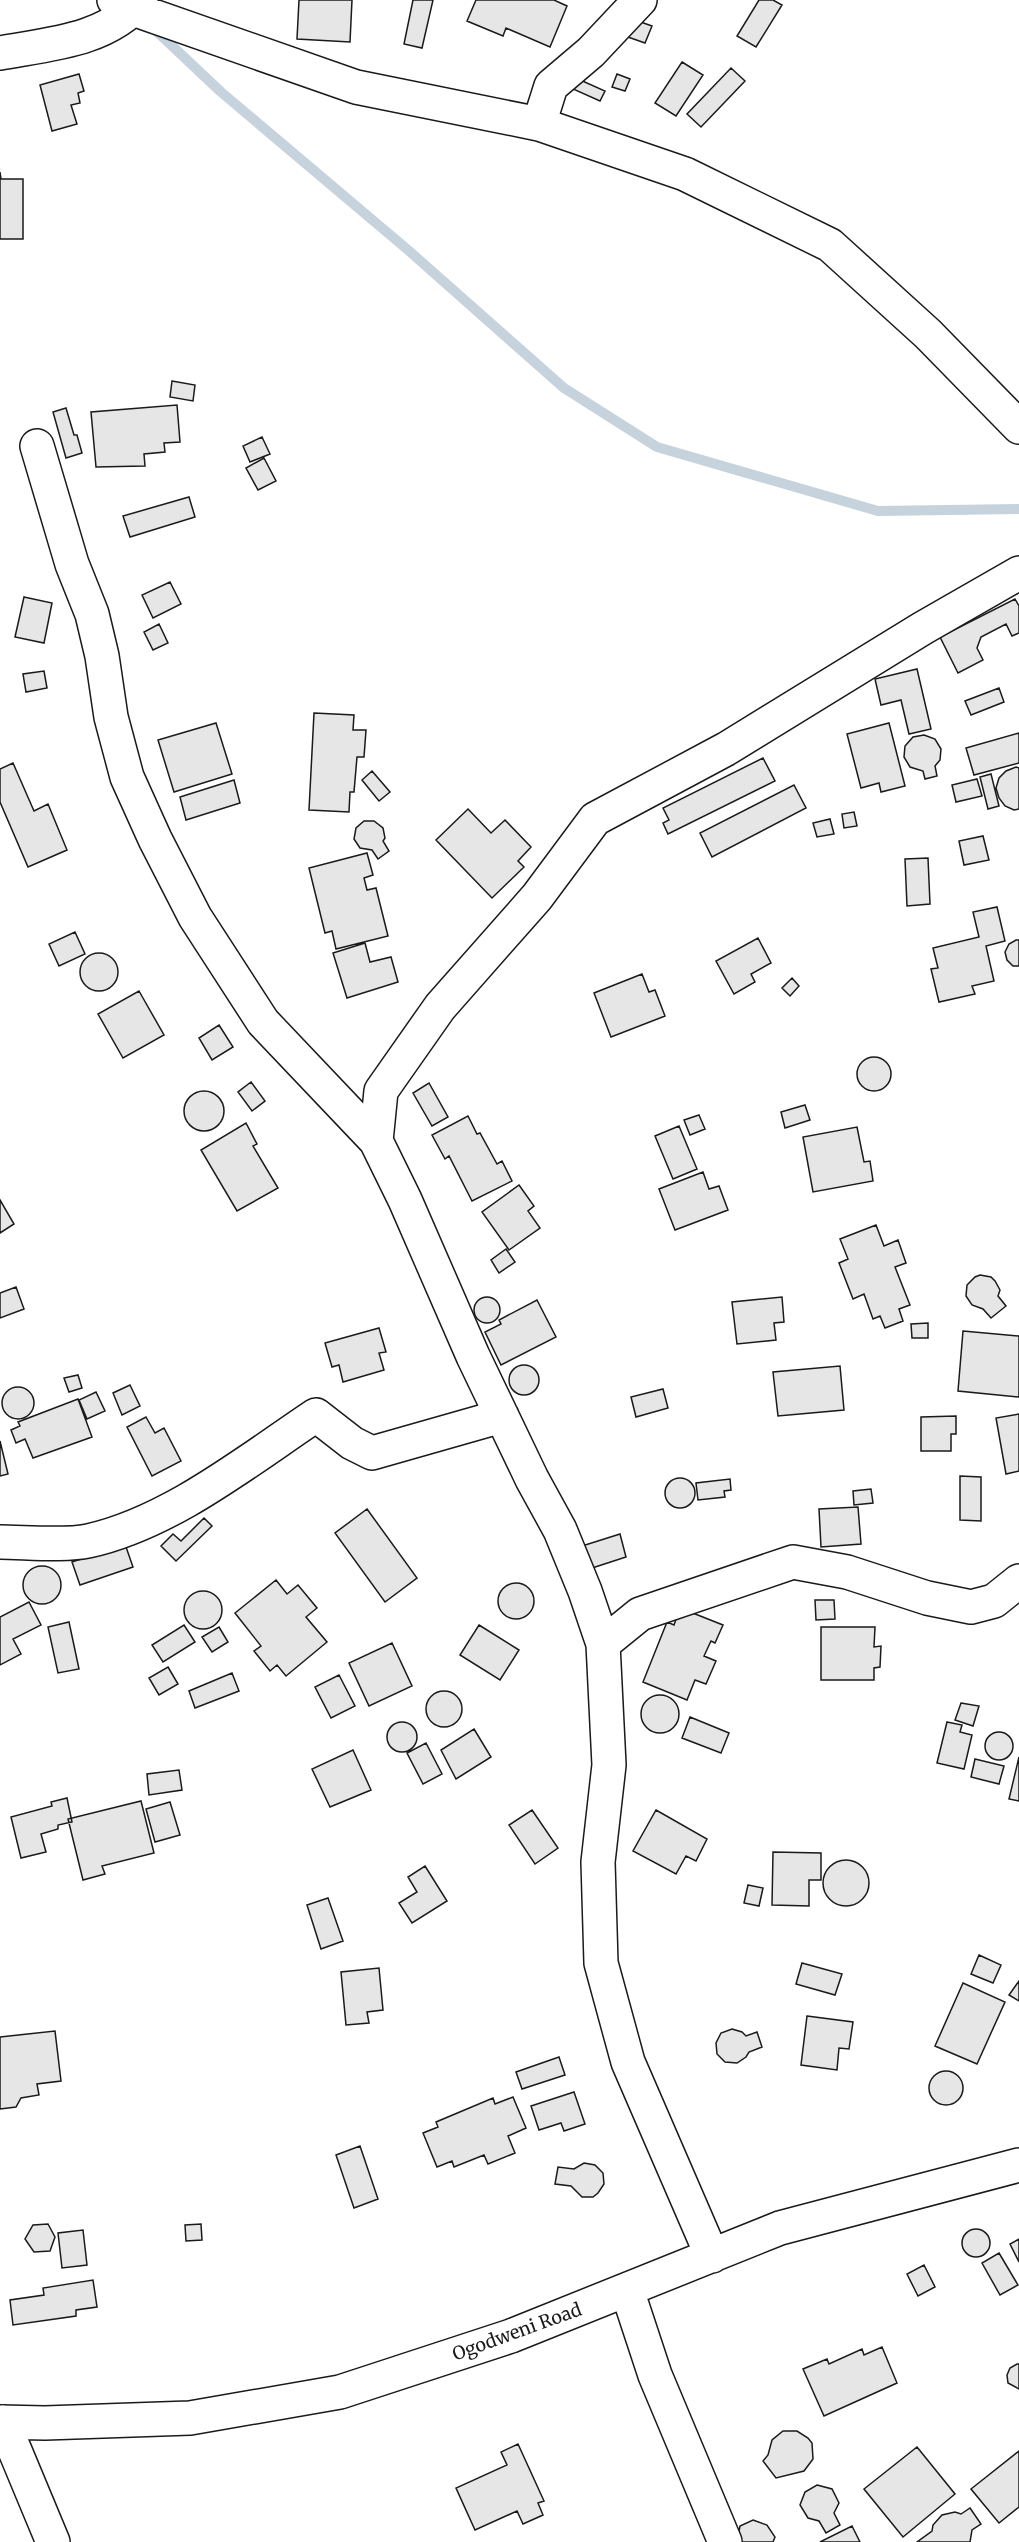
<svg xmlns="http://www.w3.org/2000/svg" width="1019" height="2542" font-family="Merriweather,serif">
  <rect width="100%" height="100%" fill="#fff"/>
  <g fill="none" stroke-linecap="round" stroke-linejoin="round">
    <!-- stream -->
    <path stroke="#c6d2dc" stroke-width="10" d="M152 27 221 92 408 250 564 388 657 447 878 511 1019 509"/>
  </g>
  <!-- building -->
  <path fill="#e6e6e6" stroke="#1a1a1a" stroke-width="1.5" d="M299 0H352L350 42 297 39Z
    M413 0H433L422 48 404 44Z
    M476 0H554L567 6 550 47 506 28 503 36 467 21Z
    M759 0H773L782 5 756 47 737 36Z
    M635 20 652 26 645 43 628 37Z
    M682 62 703 75 676 116 655 103Z
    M731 68 745 81 701 127 687 114Z
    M79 74 84 91 78 93 80 103 71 105 77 124 52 131 40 85Z
    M617 74 630 79 625 91 612 87Z
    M578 79 605 91 600 101 573 89Z
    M0 172 1 179H23V239H0Z
    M172 381 195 385 193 401 170 397Z
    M177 405 180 442 164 443 165 452 144 454 145 466 96 467 91 412Z
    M66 408 74 435H77L82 453 66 458 53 412Z
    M262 437 270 454 250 462 243 446Z
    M264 458 276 481 258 490 246 468Z
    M189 497 195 517 130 537 123 516Z
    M170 582 181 604 153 618 142 595Z
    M24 597 52 603 44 643 15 637Z
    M1015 599 1019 606V633L1012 636 1006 624 981 637 977 648 983 660 958 673 940 637Z
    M159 624 168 643 153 650 144 632Z
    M917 669 931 729 909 734 901 700 881 705 875 679Z
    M44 671 47 688 26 692 23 674Z
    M999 688 1004 702 971 715 965 701Z
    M314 713 354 715 353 730H366L364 757H357L354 792H350L349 812 309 810Z
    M216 723 232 774 174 792 158 740Z
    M889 723 905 786 881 792 879 783 861 788 847 734Z
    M1019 733V763L974 775 966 748Z
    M924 735 935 739 941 749 940 760 935 766 937 776 925 779 923 771 910 767 904 757 905 746 913 737Z
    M763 758 775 781 668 834 663 823 669 820 663 808Z
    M13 763 34 811 48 804 67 850 28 867 0 802V769Z
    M1016 767 1019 768V809L1014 810 1005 806 999 798 996 788 999 778 1006 771Z
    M372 771 390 792 379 801 362 780Z
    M991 774 999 806 988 809 980 777Z
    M977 779 982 796 956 802 952 785Z
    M234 780 240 803 186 820 180 797Z
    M794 785 806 808 712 857 700 833Z
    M468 809 491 833 505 820 531 847 518 861 524 867 492 898 436 840Z
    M854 812 857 826 844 828 842 814Z
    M830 819 834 834 817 837 813 823Z
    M364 821H374L383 828 385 838 383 841 389 851 378 859 372 850 360 848 354 839 356 828Z
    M983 836 989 860 964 865 959 841Z
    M367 853 373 875 364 878 367 890 376 888 388 936 336 949 332 931 325 933 309 868Z
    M928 858 930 904 907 906 905 859Z
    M997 907 1005 941 986 946 994 981 972 986 975 994 939 1002 931 969 938 968 933 948 979 937 973 912Z
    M75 932 85 954 59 966 49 944Z
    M758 938 771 963 751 974 755 982 734 994 716 961Z
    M1016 940H1019V966H1013L1007 960 1005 952 1009 944Z
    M365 943 370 962 391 957 398 982 347 998 333 953Z
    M80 972a19 19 0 1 1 38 0a19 19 0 1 1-38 0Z
    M642 974 649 992 655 990 665 1016 611 1037 594 993Z
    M792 978 799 986 790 996 782 988Z
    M139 991 164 1035 123 1058 98 1014Z
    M219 1025 233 1047 212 1060 199 1038Z
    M857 1074a17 17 0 1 1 34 0a17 17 0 1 1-34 0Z
    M251 1082 265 1101 252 1111 238 1092Z
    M429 1083 448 1117 432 1126 413 1093Z
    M184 1111a20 20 0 1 1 40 0a20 20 0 1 1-40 0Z
    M805 1105 810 1120 785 1128 781 1112Z
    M699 1115 705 1129 690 1135 684 1120Z
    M468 1116 477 1134 480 1133 497 1164 502 1161 512 1181 472 1201 449 1156 445 1159 432 1135Z
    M246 1123 257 1144 253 1146 278 1188 237 1211 201 1150Z
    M679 1126 697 1169 673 1179 655 1136Z
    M857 1127 864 1162 870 1161 873 1181 813 1192 803 1137Z
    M703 1172 709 1189 719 1186 728 1210 675 1230 659 1189Z
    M519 1185 534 1206 528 1211 540 1228 509 1250 482 1212Z
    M0 1200 14 1224 0 1233Z
    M876 1225 884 1246 898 1240 906 1263 895 1267 910 1305 899 1309 903 1321 885 1328 880 1316 873 1319 864 1294 853 1299 839 1263 848 1259 840 1239Z
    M506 1249 515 1262 499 1273 491 1260Z
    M980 1275 991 1277 995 1281 1000 1290 998 1296 1006 1306 991 1318 983 1309 972 1305 966 1296 967 1285 975 1277Z
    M16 1287 24 1309 0 1318V1293Z
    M474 1310a13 13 0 1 1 26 0a13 13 0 1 1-26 0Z
    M782 1297 784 1322 774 1323 776 1340 737 1344 732 1302Z
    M537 1300 556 1337 501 1365 485 1332 501 1324 499 1320Z
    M928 1323V1338H912L911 1324Z
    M379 1328 386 1352 379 1353 384 1370 343 1382 339 1365 332 1367 325 1343Z
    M963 1331 1019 1336V1397L958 1391Z
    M509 1380a15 15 0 1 1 30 0a15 15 0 1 1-30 0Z
    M840 1366 844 1410 778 1416 773 1372Z
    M78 1375 82 1388 69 1392 64 1378Z
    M130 1385 140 1406 122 1415 113 1393Z
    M2 1403a16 16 0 1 1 32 0a16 16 0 1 1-32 0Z
    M663 1389 668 1408 636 1417 631 1397Z
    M96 1392 105 1411 87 1419 79 1400Z
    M78 1399 92 1437 33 1458 25 1439 16 1443 11 1430 20 1426 18 1422Z
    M1019 1414V1471L1006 1474 996 1418Z
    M956 1416V1434H951V1451H921V1417Z
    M146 1417 155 1433 164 1428 181 1461 152 1476 127 1427Z
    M0 1441 8 1474 0 1476Z
    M960 1476 981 1477V1521L960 1520Z
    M665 1493a15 15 0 1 1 30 0a15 15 0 1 1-30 0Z
    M730 1479 731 1490 724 1491 725 1497 698 1500 696 1483Z
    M871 1489 873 1503 854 1505 853 1491Z
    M858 1507 861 1544 821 1547 819 1509Z
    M367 1509 417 1578 385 1602 335 1533Z
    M204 1518 212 1526 176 1561 161 1546 173 1534 181 1541Z
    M620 1534 626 1557 589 1569 582 1546Z
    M125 1544 133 1567 80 1585 72 1562Z
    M23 1585a19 19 0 1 1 38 0a19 19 0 1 1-38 0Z
    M276 1580 287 1594 298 1585 317 1608 306 1617 327 1642 286 1676 277 1665 270 1671 254 1651 261 1646 235 1613Z
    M498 1601a18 18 0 1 1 36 0a18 18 0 1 1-36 0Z
    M184 1610a19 19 0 1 1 38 0a19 19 0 1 1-38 0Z
    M815 1600H834L835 1619 816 1620Z
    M29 1602 41 1625 13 1639 21 1654 0 1665V1617Z
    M680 1608 723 1625 715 1643 711 1641 704 1656 716 1661 706 1684 695 1680 687 1700 643 1682 667 1622 674 1625Z
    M69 1622 79 1669 58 1673 48 1627Z
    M184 1625 195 1642 163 1662 152 1645Z
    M479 1625 519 1650 500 1680 460 1655Z
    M219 1627 228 1642 212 1652 202 1637Z
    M821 1627H875L874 1647 881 1646 880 1667 874 1668V1680H821Z
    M392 1643 412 1686 369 1706 349 1663Z
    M168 1667 178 1684 159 1695 149 1678Z
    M232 1673 239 1691 195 1708 189 1691Z
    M339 1675 355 1706 331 1718 315 1687Z
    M426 1709a18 18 0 1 1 36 0a18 18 0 1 1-36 0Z
    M641 1714a19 19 0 1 1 38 0a19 19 0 1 1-38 0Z
    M961 1703 979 1706 973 1726 955 1720Z
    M690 1717 729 1733 721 1753 682 1738Z
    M947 1722 962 1725 960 1732 972 1735 964 1769 937 1763Z
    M387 1737a15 15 0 1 1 30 0a15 15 0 1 1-30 0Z
    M474 1729 491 1757 456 1779 441 1750Z
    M985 1746a14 14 0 1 1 28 0a14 14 0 1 1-28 0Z
    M426 1743 442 1774 423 1784 407 1753Z
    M353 1750 371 1790 330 1807 312 1769Z
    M1019 1757V1801L1009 1799Z
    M975 1759 1004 1766 999 1784 971 1777Z
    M179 1770 182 1790 149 1795 147 1774Z
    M67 1798 72 1822 58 1825V1829L41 1834 46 1852 21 1858 11 1817 52 1806 51 1802Z
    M141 1801 154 1853 102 1866 105 1874 83 1880 68 1819Z
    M170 1802 180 1835 155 1842 146 1809Z
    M532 1810 558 1848 535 1864 509 1825Z
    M656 1810 707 1839 696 1861 686 1856 676 1874 633 1851Z
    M773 1852 821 1853V1880H809V1906L772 1905Z
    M823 1883a23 23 0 1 1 46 0a23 23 0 1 1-46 0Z
    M425 1866 447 1901 412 1923 399 1903 417 1892 408 1877Z
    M748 1885 763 1888 759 1906 744 1903Z
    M328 1898 343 1941 321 1949 307 1905Z
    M979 1955 1001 1965 993 1983 971 1974Z
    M802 1963 842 1974 835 1995 796 1984Z
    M379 1968 383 2010 367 2012 369 2023 346 2025 341 1972Z
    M1019 1981V2001L1009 1995Z
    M963 1983 1005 2002 977 2064 935 2046Z
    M807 2016 853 2022 849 2049 839 2048 837 2070 801 2065Z
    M732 2029 742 2032 746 2036 757 2032 762 2047 749 2052 746 2057 737 2063 725 2062 717 2054 716 2043 721 2033Z
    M55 2031 61 2081 37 2084 39 2095 21 2098 16 2107 0 2109V2037Z
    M559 2057 565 2075 522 2089 516 2072Z
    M929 2088a17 17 0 1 1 34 0a17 17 0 1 1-34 0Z
    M574 2092 585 2124 564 2131 561 2123 539 2130 531 2106Z
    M513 2097 526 2128 508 2136 515 2153 488 2164 484 2155 454 2167 452 2161 437 2167 423 2133 438 2127 436 2122 493 2098 495 2104Z
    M360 2146 378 2199 354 2208 336 2155Z
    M584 2163 595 2165 603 2173 604 2184 598 2193 593 2197H582L571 2186 555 2184 558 2167 574 2169Z
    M48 2224 55 2237 50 2251 34 2252 25 2239 33 2225Z
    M201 2224 202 2240 186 2241 185 2225Z
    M962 2243a14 14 0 1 1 28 0a14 14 0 1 1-28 0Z
    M83 2230 87 2265 62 2268 58 2233Z
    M1019 2239V2262L1010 2244Z
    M999 2253 1018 2285 1000 2295 982 2263Z
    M924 2265 935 2287 918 2296 907 2274Z
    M93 2280 97 2307 76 2310V2316L13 2325 10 2300 44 2295 43 2288Z
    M882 2347 897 2383 824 2416 803 2369 827 2359 829 2364 862 2349 864 2355Z
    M1017 2364H1019V2389L1008 2383 1007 2375 1010 2368Z
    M783 2431H797L808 2438 812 2443 813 2459 804 2471 776 2478 763 2461 768 2455 772 2440Z
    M518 2444 544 2501 538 2503 543 2515 523 2524 517 2511 475 2530 456 2488 507 2465 501 2452Z
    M917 2447 955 2494 903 2537 864 2489Z
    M1019 2451V2507L999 2523 971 2489Z
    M817 2485 832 2489 839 2503 834 2513 840 2525 826 2533 819 2521 808 2518 800 2505 805 2492Z
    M970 2508 981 2524 972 2530 970 2542H917L932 2531 933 2525 942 2515 955 2512 961 2514Z
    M753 2520 767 2525 775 2537 773 2542H737L740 2526Z
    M852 2526 860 2542H820Z"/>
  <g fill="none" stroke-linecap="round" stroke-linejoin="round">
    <!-- minor casing -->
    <g stroke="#1a1a1a" stroke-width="36">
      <path id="minor" d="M114 0 133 9 356 87 539 124 685 174 830 245 928 334 1019 427
        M0 53C49 44 106 41 141 0
        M539 124 551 86 591 52 640 0
        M37 446 72 564 92 614 102 656 111 717 127 777 155 839 195 917 263 1022 376 1141
        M0 1542C23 1542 66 1546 88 1541 170 1523 247 1461 316 1415L352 1443 372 1453 502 1416
        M603 1644 640 1614 793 1562 847 1572 927 1598 971 1607 994 1601 1019 1581
        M712 2256 628 2062 601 1963 598 1862 609 1765 603 1644 585 1591 560 1530 532 1479 473 1356 405 1200 376 1141 381 1091 440 1007 537 897 595 819 726 749 923 628 1019 573
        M627 2290 655 2375 725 2542
        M0 2422 45 2423 190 2418 340 2392 511 2336 780 2228 1019 2165
        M3 2422 53 2542"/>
    </g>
    <!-- minor -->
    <use href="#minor" stroke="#fff" stroke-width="33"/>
  </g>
  <g text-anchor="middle" stroke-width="4.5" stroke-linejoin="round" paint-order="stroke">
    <!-- street labels -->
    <g font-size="18" fill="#1a1a1a" stroke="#fff">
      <text transform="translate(517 2332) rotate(-20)" y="6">Ogodweni Road</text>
    </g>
  </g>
</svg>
